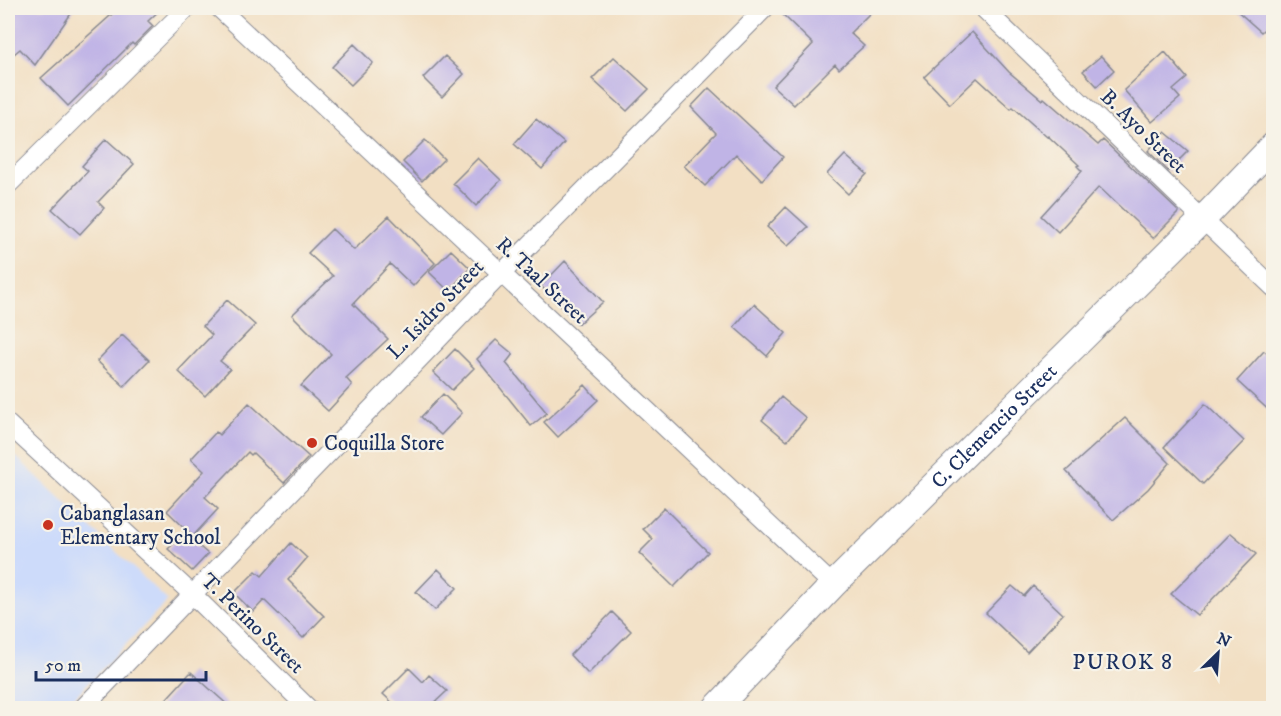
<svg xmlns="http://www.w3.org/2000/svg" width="1281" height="716" font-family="'IM FELL DW Pica',serif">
  <rect width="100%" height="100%" fill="#f7f3e8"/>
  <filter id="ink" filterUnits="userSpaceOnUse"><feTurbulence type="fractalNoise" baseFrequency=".0167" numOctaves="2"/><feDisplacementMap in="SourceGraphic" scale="12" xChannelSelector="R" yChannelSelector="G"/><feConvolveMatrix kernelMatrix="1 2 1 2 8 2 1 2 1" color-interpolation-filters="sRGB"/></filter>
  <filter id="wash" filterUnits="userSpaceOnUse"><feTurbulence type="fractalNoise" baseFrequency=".008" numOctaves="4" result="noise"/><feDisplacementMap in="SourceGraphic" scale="24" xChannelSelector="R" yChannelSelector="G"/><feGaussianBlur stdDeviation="1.35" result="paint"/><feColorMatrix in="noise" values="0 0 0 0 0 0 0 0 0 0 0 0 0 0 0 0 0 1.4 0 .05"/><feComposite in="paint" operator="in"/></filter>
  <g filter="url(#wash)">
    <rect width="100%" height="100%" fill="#f2dfc3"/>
    <!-- built -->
    <path fill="#cddbfa" d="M8 449 168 601 64 708H8Z"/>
    <g id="blocks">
      <!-- building -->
      <path fill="#c0b4e6" d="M19 8H75L35 65 20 49 8 59V18Z
        M119 8H162L148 21 153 26 134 45 132 43 68 106 41 78Z
        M776 8H875L850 33 864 46 839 69 835 64 794 105 773 86 813 44Z
        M1234 8H1274V20L1261 32Z
        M972 32 1009 72 1042 100 1044 98 1098 145 1103 140 1179 212 1153 238 1099 187 1058 232 1041 216 1082 171 1077 166 1079 165 1048 136 1047 137 1013 107 1011 109 977 78 950 104 924 77Z
        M354 44 373 63 351 85 332 67Z
        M1165 52 1187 78 1173 90 1180 98 1152 122 1124 90Z
        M445 56 464 74 442 97 423 78Z
        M1101 56 1114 70 1097 86 1083 71Z
        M614 57 649 89 627 111 592 79Z
        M709 88 783 157 762 180 736 154 705 186 684 166 716 133 691 107Z
        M536 119 564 143 542 169 514 144Z
        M1165 132 1188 151 1168 171 1148 151Z
        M106 139 134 164 98 202 104 208 80 234 52 209 88 171 82 166Z
        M425 140 444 159 422 181 403 162Z
        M845 155 867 174 848 194 827 174Z
        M478 158 501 180 476 206 453 183Z
        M786 207 808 227 788 246 767 227Z
        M389 216 435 263 413 286 390 264 353 304 388 339 346 378 352 385 328 411 301 386 331 354 292 315 333 276 308 253 332 229 354 250Z
        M451 250 470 268 449 291 429 272Z
        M565 261 603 302 578 324 541 286Z
        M227 300 255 325 220 361 230 369 205 396 178 371 212 335 203 326Z
        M754 304 786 333 767 356 734 327Z
        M122 335 149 360 124 386 97 361Z
        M496 340 513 354 506 363 547 413 531 426 477 359Z
        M455 349 474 368 452 390 433 372Z
        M1264 351 1274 359V415L1237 381Z
        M585 385 598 400 558 437 544 422Z
        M443 394 462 413 441 435 421 417Z
        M781 397 806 418 787 441 762 420Z
        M249 403 309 457 284 483 253 453 251 455 248 452 205 497 218 509 193 536 167 511 204 471 191 459 216 432 219 435Z
        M1205 404 1244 441 1203 484 1164 447Z
        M1125 418 1170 463 1148 489 1113 520 1066 471Z
        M664 508 708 552 674 587 639 553 653 539 643 529Z
        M184 533 208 554 192 571 168 549Z
        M1231 533 1256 554 1197 615 1171 594Z
        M291 543 307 558 288 580 324 616 303 638 264 600 253 612 234 593 256 571 262 576Z
        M438 569 457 588 435 610 416 592Z
        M1012 586 1024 596 1033 586 1063 614 1027 652 986 613Z
        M612 612 631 631 588 674 570 655Z
        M409 668 423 682 429 675 447 691 429 708H398L383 694Z
        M191 672 231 708H158Z"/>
    </g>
  </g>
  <g filter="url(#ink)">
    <use href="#blocks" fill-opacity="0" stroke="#868790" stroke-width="1.5"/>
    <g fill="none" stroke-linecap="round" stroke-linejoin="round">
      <!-- street casing -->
      <g stroke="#868790" stroke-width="20">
        <path id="street" d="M219 8 833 585
          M983 8 1274 288
          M8 185 187 8
          M8 424 192 594 308 708
          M83 708 502 273 765 8"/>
      </g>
      <!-- secondary casing -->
      <g stroke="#868790" stroke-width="28">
        <g id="secondary">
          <path id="s1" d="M716 708 833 585 1203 219 1274 145"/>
        </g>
      </g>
      <!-- street -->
      <use href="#street" stroke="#fff" stroke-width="18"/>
      <!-- secondary -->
      <use href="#secondary" stroke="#fff" stroke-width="26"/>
    </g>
  </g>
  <!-- markers -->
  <g fill="#c8321e" stroke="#f7f3e8" stroke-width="2">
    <circle cx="312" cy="443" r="6"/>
    <circle cx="48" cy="525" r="6"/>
  </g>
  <g text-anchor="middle" stroke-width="4.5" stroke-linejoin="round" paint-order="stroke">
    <!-- street labels -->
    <g font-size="21" fill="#1b2f5e" stroke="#f7f3e8">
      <text transform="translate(1144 131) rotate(44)" y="7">B. Ayo Street</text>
      <text transform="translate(542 280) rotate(43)" y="7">R. Taal Street</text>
      <text transform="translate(435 309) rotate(-46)" y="7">L. Isidro Street</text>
      <text dy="7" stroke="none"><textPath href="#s1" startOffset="396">C. Clemencio Street</textPath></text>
      <text transform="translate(253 623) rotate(44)" y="7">T. Perino Street</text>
    </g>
    <!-- poi labels -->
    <g font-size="21" fill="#1b2f5e" stroke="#f7f3e8" text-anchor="start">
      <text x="324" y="450">Coquilla Store</text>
      <text x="60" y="520">Cabanglasan<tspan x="60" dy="24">Elementary School</tspan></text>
    </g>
    <!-- neighbourhood labels -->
    <g font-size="22" letter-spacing="1.5" fill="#1b2f5e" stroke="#f7f3e8">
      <text x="1123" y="669">PUROK 8</text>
    </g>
  </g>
  <!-- margin -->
  <rect width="1281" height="716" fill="none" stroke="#f7f3e8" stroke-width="30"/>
  <!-- north arrow -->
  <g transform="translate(1218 653) rotate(25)" stroke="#f7f3e8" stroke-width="4.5" paint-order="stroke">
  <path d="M0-4.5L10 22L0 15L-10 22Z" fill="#1b2f5e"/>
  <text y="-9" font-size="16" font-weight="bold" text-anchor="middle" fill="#1b2f5e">N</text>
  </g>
  <!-- scale -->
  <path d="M36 671v9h170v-9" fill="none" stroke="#1b2f5e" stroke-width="3"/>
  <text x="45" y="671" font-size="18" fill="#1b2f5e" stroke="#f7f3e8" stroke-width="4.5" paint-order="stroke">50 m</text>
</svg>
